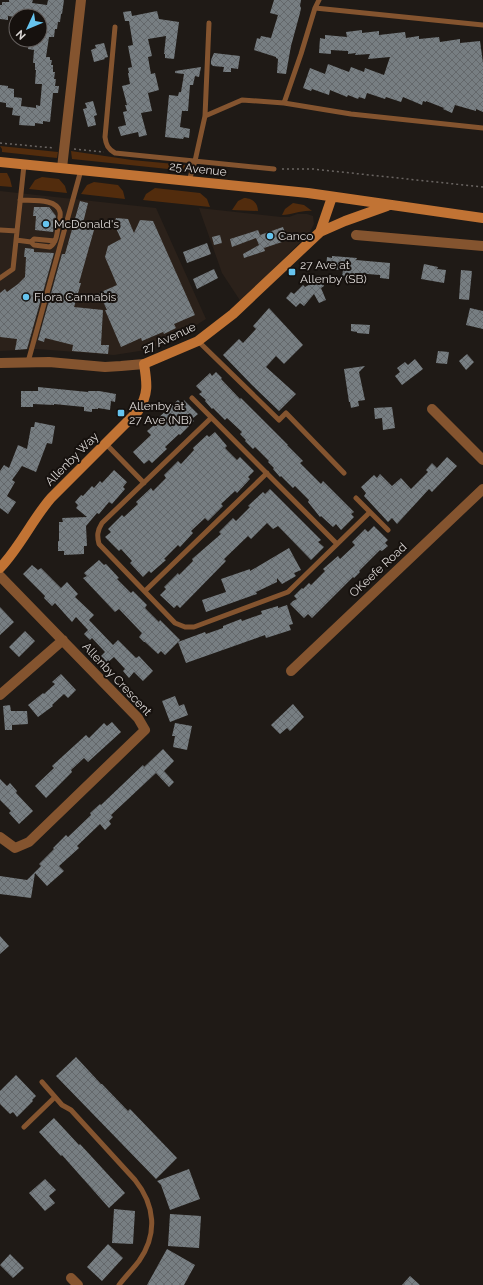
<svg xmlns="http://www.w3.org/2000/svg" width="483" height="1285" font-family="Raleway,sans-serif">
  <defs>
    <pattern id="building-cross-hatch" width="8" height="8" patternUnits="userSpaceOnUse"><rect width="8" height="8" fill="#777e82"/><path d="M0 0l8 8M0 8l8-8" fill="none" stroke="#64686b"/></pattern>
  </defs>
  <rect width="100%" height="100%" fill="#1f1a16"/>
  <!-- built -->
  <path fill="#2b211a" d="M0 191 156 208 206 319 177 337 146 350 114 355 37 349 0 351Z
    M199 208 281 217H289L297 214H307L313 216 314 224 310 232 241 302 222 273Z"/>
  <!-- green -->
  <path fill="#522c0d" d="M0 146 58 152 57 158 2 152V149Z
    M71 151 132 160 185 165 187 168V171L72 159Z
    M0 173H7L10 179 12 187 0 186Z
    M42 177 59 179 65 186 67 193 29 189 35 180Z
    M94 182 118 185 123 191 125 199 81 194 87 185Z
    M155 188 200 193 207 199 210 207 143 200 146 194Z
    M244 198C252 198 258 203 258 211L232 210 238 201Z
    M293 203 304 205 312 211C301 210 293 215 282 215L285 209Z"/>
  <!-- building -->
  <path fill="url(#building-cross-hatch)" d="M9 0H33L32 3 47 5 48 0H64L62 14H61L60 22H58L57 29H55L54 37H49L46 57H50V60H52L51 65H53V72H55L54 79H56L55 86H59L58 93H53L50 122 43 121V124L35 123V126L19 125 20 116 12 115 13 108 6 107V103L0 102V85L8 86V88L14 89V97L22 98 21 106 36 108V105L40 106 42 84H35L36 70H35V63H33L34 50 28 49 29 41 32 42V40H40V14L24 12 23 15 15 14V17L8 16V20L0 19V5H2V2H9Z
    M274 0H301L300 6 301 8 300 13 291 46 286 74 277 73 278 59 276 58V57L254 50 257 38 260 39 261 36 271 38 278 15 270 13Z
    M131 11 132 16 157 11 159 19 179 22 174 59 165 58V54H164L166 36 148 39 152 56 148 57 151 74 155 73 159 90 148 93 152 111 141 113 147 135 139 137 138 132 121 136 118 127 126 125 123 112 127 111 125 105H127L122 86 130 84 128 73H129L128 68 132 67 128 46 133 45 129 21H125L123 12Z
    M362 30V33L379 31V35L405 32 406 38 419 36V39L439 37 440 42 460 39V43L480 41 483 63V112L476 109V111L455 105 452 113 443 109 444 108 426 101V102L423 101 422 105 403 97 401 102 386 97 385 99 367 93 365 99 359 97 358 99 348 95 347 97 330 90 329 95 312 89 311 91 303 88 310 68 325 74 328 64 349 72 351 67 364 72 365 68 384 75 390 57 368 59 370 54 355 55 356 53 348 54V51L331 50V54L319 53 320 38 325 39V35L347 37 346 32Z
    M104 43 108 57 104 58 105 59 94 62 91 50 96 48 95 45Z
    M214 53 240 56 238 69 231 68V72H223L224 67 213 66 211 64V60Z
    M201 67 199 77 195 76 193 85H190L188 111H182L180 127 190 129 189 138 184 137 183 139 165 137 169 95 178 96 179 92H181L184 74 175 73V71Z
    M93 101 97 115 94 116 96 125 88 127 83 109 87 108 85 103Z
    M80 201 88 203 82 227 94 230 79 283H81L74 307 103 310 101 345H109L108 354 72 351 73 345 45 338 44 342 38 340 62 254H65Z
    M34 207H49L56 216 53 232 35 230 36 216H33Z
    M116 218 128 219 134 233 140 220 153 221 195 315 174 324 176 328 164 334 163 332 142 341 141 338 121 347 105 310H107L99 293 117 285 105 257 108 246 121 239 114 224Z
    M283 227 288 240 264 248 265 251 244 258 243 254 259 245 256 238 232 247 230 239 258 230 260 235Z
    M220 235 222 243 214 245 212 237Z
    M207 243 211 254 187 263 183 252Z
    M25 248 34 249V252L54 253 27 349 15 350 17 339 0 337V293L5 289 7 292 18 284 25 277 26 257H24Z
    M332 256 357 258 356 260 390 263 389 279 380 278V275L355 273 354 278 342 277 343 270 326 269 327 257 332 258Z
    M424 264 438 267 437 269 446 270 444 283 421 279Z
    M214 269 218 278 197 289 193 279Z
    M461 270 472 271 469 300 459 299Z
    M320 279 324 286 321 288 326 300 319 303 314 294 304 306 300 303 296 307 286 298 291 292 294 294 303 285 305 287Z
    M269 308 303 345 284 364 276 356 266 367 296 394 279 411 252 385 223 355 239 339 243 343 256 329 253 326Z
    M470 308 483 311V329L466 325Z
    M351 324 370 325 369 334 357 333V332L351 331Z
    M438 351 449 352 447 364 436 363Z
    M467 354 474 362 466 370 459 361Z
    M415 359 423 369 402 385 395 376 400 372 397 368 405 362 408 365Z
    M365 366 359 372 365 400 358 401 359 406 351 408 350 402H349L344 369Z
    M216 372 222 378 221 379 240 399 241 398 288 445H287L303 461 300 463 321 484 323 481 354 512 351 514 354 517 341 530 336 524 333 527 321 516 320 517 308 502 309 500 295 486 293 488 281 476 280 477 273 469 274 468 268 462 269 461 255 447 253 449 245 441 246 440 240 434 242 432 227 418 225 420 213 408 212 409 205 401 206 400 199 394 202 392 196 386 210 373 212 376Z
    M38 387 88 392V391H99L116 394 115 402 111 401 110 410 98 408V409H92V412L84 411V407L54 404V405L33 404V407H21V391H38Z
    M178 400 181 403 184 400 198 414 192 419 194 421 180 435 179 434 165 447 167 449 152 463 149 460 144 464 133 452 151 435 147 431 160 420 158 418Z
    M392 407 395 428 383 430 382 418 375 419 374 408Z
    M35 422 55 426 52 444 47 443 36 472 22 466 12 480 15 482 7 496 16 502 8 514 0 508V471L4 465 9 468 18 445 27 449 31 427H34Z
    M215 432 227 446 225 448 237 460 240 457 254 471 248 477 250 479 237 493 235 491 221 504 223 506 208 521 205 518 191 531 193 533 180 547 178 545 164 559 166 560 151 573 149 571 143 577 130 563 132 561 121 549 119 551 105 537 111 532 108 529 122 515 124 517 138 504 136 502 151 488 153 491 166 478 164 475 178 461 181 464 194 450 193 448 207 435 209 437Z
    M447 457 457 466 432 492 429 489 397 524 392 518 388 522 364 496 366 493 361 487 374 475 377 478 380 474 392 486 401 478 411 489 428 472 426 470 432 463 437 468Z
    M114 470 127 482 123 487 125 489 112 504 109 502 99 514 97 513 86 526 87 546H84V554L64 555V551H58V541H59V522H63L62 518 87 517 76 508 78 505 75 502 81 495 83 496 92 486 94 488 100 481 102 483Z
    M270 489 321 540 318 542 324 547 311 560 278 526 273 529 267 523 251 539 248 536 224 559 226 561 180 608 177 605 174 608 160 595 166 589 164 587 178 573 179 575 193 561 192 559 221 534 219 532 233 518 236 521 250 507 248 506 263 492 265 494Z
    M374 526 388 540 385 543 388 546 382 551 380 550 359 571 360 572 354 578 353 577 312 618 308 614 304 618 290 604 293 601 297 599 294 596 302 588 303 589 309 583 311 585 325 571 323 569 338 556 340 559 355 545 352 542 365 529 368 532Z
    M289 548 301 570 294 573 296 576 282 584 277 578V582L256 592 257 594 206 612 202 600 226 592 221 579 250 569V571Z
    M99 560 104 565 106 564 119 578 117 579 131 593 133 591 147 605 145 608 159 622 160 620 180 640 165 655 161 651 158 654 145 642H144L139 637 142 633 139 630 119 609 115 612 83 578 87 576 84 573Z
    M32 565 38 570 41 568 61 588 67 582 78 594 75 597 94 615 89 620 113 645 118 640 136 658 139 656 153 671 143 681 134 672 129 678 123 671 125 669 114 657 107 663 101 656 105 652 92 638 90 640 84 634 88 630 76 617 72 622 55 603 52 606 44 598 45 596 23 574Z
    M287 605 293 624 289 625 291 630 266 638 265 635 186 663 178 642 205 632 206 634 223 628V626L241 619 242 621 262 614 261 611 278 606V608Z
    M0 607 14 622 0 635Z
    M25 631 35 641 19 657 9 647Z
    M61 674 76 690 68 698 64 694 52 705 53 706 38 717 28 705 43 693 44 694 55 684 52 682Z
    M175 696 179 706 184 704 188 715 170 722 162 701Z
    M293 704 304 717 290 731 287 728 280 734 271 725Z
    M10 705 11 711H27L28 724 12 725V730H5L3 706Z
    M112 722 121 732 88 762 84 758 71 770 72 772 46 798 35 786 54 768 52 766 86 735 89 738 104 723 107 726Z
    M175 723 192 726 187 750 173 747 175 736H172Z
    M163 749 174 761 164 771 174 782 169 787 156 773 111 815 113 817 109 821 111 824 105 830 100 824 77 846 79 848 59 866 64 871 47 886 35 873 31 898 0 894V876L27 880 41 866 39 864 54 849 53 848 66 835 68 837 91 815 90 813 100 804 101 805 143 765 144 767Z
    M0 779 7 786 10 783 17 791 16 793 33 811 19 824 9 813 11 811 0 800Z
    M0 936 9 946 0 954Z
    M76 1057 101 1084H102L128 1111 130 1109 177 1158 156 1179 56 1076Z
    M16 1075 36 1096 32 1100 33 1101 17 1117 13 1112 10 1114 0 1104V1091Z
    M54 1118 79 1145 80 1144 125 1193 109 1208 62 1155 61 1156 39 1132Z
    M189 1169 200 1199 170 1210 161 1185 157 1181Z
    M45 1179 56 1190 49 1196 55 1203 45 1211 29 1193Z
    M114 1209 135 1211 133 1244 112 1243Z
    M170 1214 201 1216 199 1248 168 1246Z
    M108 1244 123 1258 102 1281 87 1267Z
    M167 1249 195 1265 184 1285H147Z
    M10 1254 24 1268 13 1278 0 1265Z
    M410 1276 420 1285H402Z"/>
  <g fill="none" stroke-linecap="round" stroke-linejoin="round">
    <!-- path -->
    <path stroke="#6a6562" stroke-width="1.5" stroke-dasharray="2 3" stroke-linecap="butt" d="M0 143 54 148
      M74 149 104 152
      M282 169H313L483 187"/>
    <!-- lane -->
    <path stroke="#84542f" stroke-width="5" d="M315 8 483 25
      M115 27 105 137C106 145 108 149 115 153L274 169
      M284 103 301 54 315 8 319 0
      M205 116 242 100 284 103 351 114 483 128
      M189 181 195 161 205 116 209 23
      M0 230 17 231
      M16 240 31 242 34 245 50 247C56 243 57 235 58 227 59 222 61 217 60 212 57 198 31 201 20 200
      M31 242 34 239 55 241
      M0 278 13 269 24 165
      M198 341 279 420 286 413 344 473
      M28 362 81 170
      M192 398 337 544
      M211 418 102 523C97 531 97 536 99 544L175 623 185 627H194L288 592 370 512
      M106 444 144 483
      M356 498 388 530
      M145 591 267 473
      M42 1082 62 1105 71 1110 135 1180C155 1205 158 1234 139 1261 133 1269 125 1277 119 1285
      M24 1127 55 1097"/>
    <!-- street -->
    <path stroke="#84542f" stroke-width="10" d="M62 168 81 0
      M356 235 483 246
      M0 363 49 362 105 367 121 366 144 364
      M432 409 483 460
      M0 576 138 718 145 730 29 842 15 848 0 837
      M291 671 483 489
      M0 695 63 640
      M71 1278 78 1285"/>
    <!-- secondary -->
    <path stroke="#c17334" stroke-width="10" d="M0 162 308 193 483 218
      M320 232 345 221 387 206
      M0 568C20 547 32 520 51 498L138 411C149 394 147 383 144 364L198 341 233 314 320 232 332 197"/>
  </g>
  <!-- markers -->
  <g fill="#66c4ef" stroke="#16110e" stroke-width="1.5">
    <circle cx="46" cy="224" r="4"/>
    <circle cx="270" cy="236" r="4"/>
    <rect x="288" y="268" width="8" height="8" rx="2"/>
    <circle cx="26" cy="297" r="4"/>
    <rect x="117" y="409" width="8" height="8" rx="2"/>
  </g>
  <g text-anchor="middle" stroke-width="4" stroke-linejoin="round" paint-order="stroke">
    <!-- street labels -->
    <g font-size="12" fill="#dbd7d5" stroke="#16110e">
      <text transform="translate(198 169) rotate(6)" y="4">25 Avenue</text>
      <text transform="translate(169 338) rotate(-25)" y="4">27 Avenue</text>
      <text transform="translate(72 459) rotate(-45)" y="4">Allenby Way</text>
      <text transform="translate(378 570) rotate(-43)" y="4">OKeefe Road</text>
      <text transform="translate(117 679) rotate(47)" y="4">Allenby Crescent</text>
    </g>
    <!-- poi labels -->
    <g font-size="12" fill="#dbd7d5" stroke="#16110e" text-anchor="start">
      <text x="54" y="228">McDonald's</text>
      <text x="278" y="240">Canco</text>
      <text x="300" y="269">27 Ave at<tspan x="300" dy="14">Allenby (SB)</tspan></text>
      <text x="34" y="301">Flora Cannabis</text>
      <text x="129" y="410">Allenby at<tspan x="129" dy="14">27 Ave (NB)</tspan></text>
    </g>
  </g>
  <!-- north arrow -->
  <g transform="translate(28 28) rotate(226)"><circle r="19" fill="#16110e" stroke="#65605e"/>
  <path d="M0-3L7 15L0 10L-7 15Z" fill="#66c4ef"/>
  <text y="-6" font-size="11" font-weight="bold" text-anchor="middle" fill="#dbd7d5">N</text>
  </g>
</svg>
